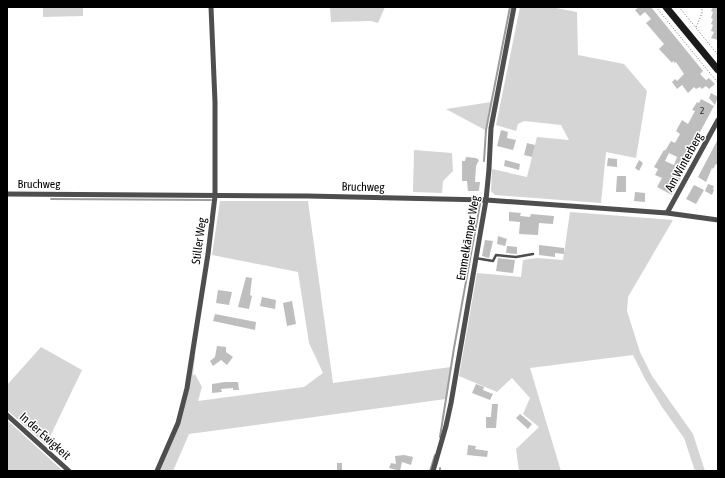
<svg xmlns="http://www.w3.org/2000/svg" width="725" height="478" font-family="'Asap Condensed',sans-serif">
  <rect width="100%" height="100%" fill="#fff"/>
  <!-- green -->
  <path fill="#d5d5d5" d="M43 7H83V16L43 17Z
    M330 7H385L378 23 371 21 331 22Z
    M520 7H551L577 12 578 55 624 64 647 91 636 158 606 152 601 203 495 195 491 191 492 169 527 177 537 137 569 140 561 125 524 121 518 124 516 131 496 125Z
    M491 102 485 130 446 109Z
    M414 150 452 153 453 171 443 181 442 193 413 192Z
    M220 201H308L333 383 451 367 446 399 189 434 173 471H159L179 425 194 355 195 356 193 376 195 374 202 387 198 401 304 387 323 373 309 343 298 272 212 255Z
    M570 212 673 220 628 297 627 311 640 352 652 376 693 434 705 471H695L684 438 662 407 645 379 633 355 530 368 561 471H519L516 449 539 427 523 414 530 398 512 378 497 392 459 376 477 273 521 277 523 260 537 258 563 260Z
    M41 347 82 370 46 445 7 410V385Z
    M7 420 63 471H7Z"/>
  <g fill="none" stroke-linecap="round" stroke-linejoin="round">
    <!-- stream -->
    <path stroke="#9c9c9c" stroke-width="2" d="M484 161 486 130 510 7
      M51 199 211 200
      M440 437 454 348 480 204
      M430 471 435 455
      M440 471V468"/>
  </g>
  <!-- building -->
  <path fill="#bebebe" d="M639 7H651L703 71 700 74 706 80 709 78 715 84 709 89 706 86 702 89 700 87 696 89 694 87 688 93 682 85 677 89 672 82 675 79 677 81 684 74 676 62 675 63 673 61 672 63 659 49 664 44 646 23 651 19 645 12 640 16 635 10Z
    M713 7H718V40L711 38 714 32 711 31 713 25 711 24 713 19 711 18 713 12 711 11Z
    M711 93 718 97 715 105 709 98Z
    M701 99 714 106 693 145 697 147 672 195 657 187 662 178 655 175 658 169 654 167 664 150 669 153 665 161 674 165 677 157 665 151 671 141 675 143 680 134 676 131 682 120 688 124 695 111 692 110 697 102 699 103Z
    M501 130 508 132 507 138 516 140 513 150 497 146Z
    M718 139V165L716 164 713 169 712 168 706 182 698 177Z
    M527 143 535 145 532 157 524 155Z
    M466 157 476 158 479 160 476 166 475 182H480L479 190 478 191H468L467 181H462V161H465Z
    M608 158 617 159V167L607 166Z
    M505 160 520 164 519 170 504 166Z
    M639 160 643 163 639 171 635 168Z
    M617 176H626V192H616Z
    M708 184 714 186 713 189 714 190 712 195 705 191Z
    M694 185 704 190 696 204 686 199Z
    M635 192 645 193V202L634 201Z
    M509 212 521 213 520 216 530 217 531 214 554 216 553 224 539 223 538 235 519 234 520 222 509 221Z
    M498 236 507 239 505 246 497 244Z
    M485 240 493 241 489 258 482 256Z
    M539 245 564 248V254L555 253V257L539 255Z
    M507 246 517 247V254L506 253Z
    M498 258 515 260 513 273 496 271Z
    M246 277 252 278 250 295 252 296 249 309 238 307Z
    M218 290 232 292 229 305 216 303Z
    M262 297 276 300 275 309 260 306Z
    M292 301 296 324 287 326 283 303Z
    M215 314 256 322 255 330 213 321Z
    M217 346 226 347V352L233 357 227 365 221 360 213 366 210 361 215 357Z
    M225 382H238L239 390H233V388L221 389 222 392 212 393V384Z
    M476 384 484 387 483 390 493 394 490 400 472 393Z
    M492 404H498L496 428H486V417H491Z
    M520 414 532 424 528 429 516 418Z
    M468 445 476 446 475 449 488 451 487 457 467 455Z
    M404 455 413 457 411 465 402 462 400 471 389 468 391 463 396 464 395 456Z
    M337 463H342V471H337Z"/>
  <g fill="none" stroke-linecap="round" stroke-linejoin="round">
    <!-- path -->
    <path stroke="#707070" stroke-width="1" stroke-dasharray="1 2" stroke-linecap="butt" d="M656 7 718 83
      M679 7 718 55
      M696 27 697 25 702 13V7"/>
    <!-- lane -->
    <path stroke="#4e4e4e" stroke-width="2.5" d="M475 258 493 261 496 255 516 257 533 254"/>
    <!-- street -->
    <path stroke="#4e4e4e" stroke-width="5" d="M7 194 308 196 486 200 667 213 718 220
      M667 213 718 120
      M7 415 69 471
      M157 471 178 423 187 388 208 254 215 196V102L211 7
      M433 471 446 426 451 403 486 200 489 169 491 128 514 7"/>
    <!-- secondary -->
    <path stroke="#1b1b1b" stroke-width="7" d="M666 7 718 70"/>
  </g>
  <g text-anchor="middle" stroke-width="3" stroke-linejoin="round" paint-order="stroke">
    <!-- number labels -->
    <g font-size="10" fill="#303030">
      <text x="702" y="114">2</text>
    </g>
    <!-- street labels -->
    <g font-size="12" fill="#000" stroke="#fff">
      <text transform="translate(684 162) rotate(-61)" y="4">Am Winterberg</text>
      <text x="39" y="188">Bruchweg</text>
      <text transform="translate(363 187) rotate(1)" y="4">Bruchweg</text>
      <text transform="translate(468 238) rotate(-80)" y="4">Emmelkämper Weg</text>
      <text transform="translate(199 241) rotate(-82)" y="4">Stiller Weg</text>
      <text transform="translate(45 436) rotate(42)" y="4">In der Ewigkeit</text>
    </g>
  </g>
  <!-- border -->
  <rect width="725" height="478" fill="none" stroke="#000000" stroke-width="16"/>
</svg>
